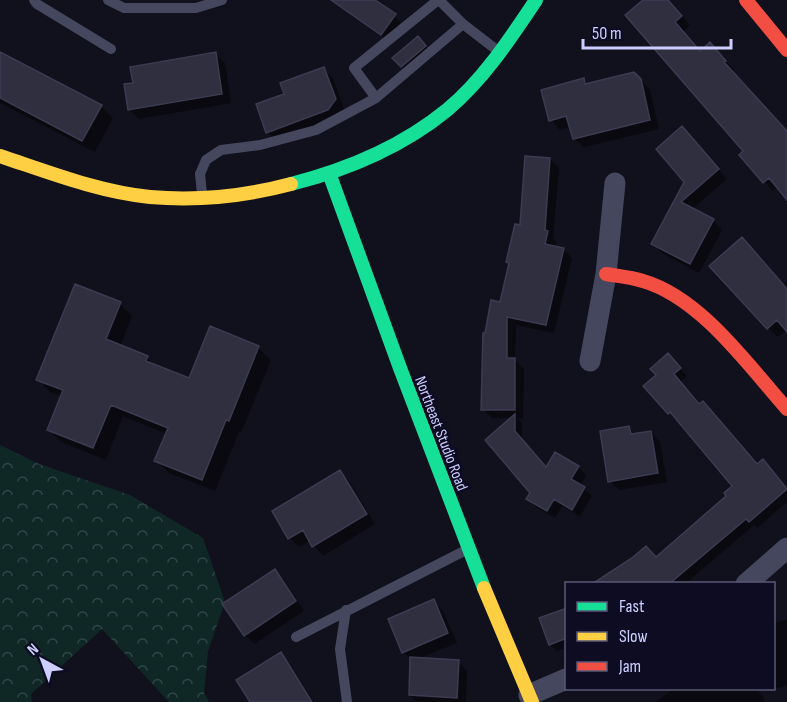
<svg xmlns="http://www.w3.org/2000/svg" width="787" height="702" font-family="'Sofia Sans Condensed',sans-serif">
  <defs>
    <pattern id="forest-crowns" width="20" height="18" patternUnits="userSpaceOnUse" patternTransform="scale(1.5)"><rect width="20" height="18" fill="#0f2826"/><path d="M2 6a3 3 0 1 1 6 0M12 15a3 3 0 1 1 6 0" fill="none" stroke="#314647"/></pattern>
  </defs>
  <rect width="100%" height="100%" fill="#11111d"/>
  <!-- forest -->
  <path fill="url(#forest-crowns)" d="M0 445 39 464 130 495 203 538 225 602 208 651 204 693 209 702H169L102 629 31 694 32 702H0Z"/>
  <!-- shadow -->
  <path fill="#0007" d="M342 0H373L401 22 388 40 345 10 339 4Z
    M645 0H668L690 25 683 32 701 52 719 53 734 70 732 72 787 133V197L778 186 773 191 741 156 746 151Z
    M424 44 431 53 408 72 394 59Z
    M0 53 101 106 113 118 95 152 0 103Z
    M215 54 225 63 231 103 139 119 129 109 134 84Z
    M323 69 333 78 344 109 337 119 277 141 267 132 286 94Z
    M634 73 650 90 659 129 584 147 574 138 571 126 560 130 551 120 583 80 588 84Z
    M691 138 727 179 692 209 713 220 722 230 699 273 662 253 653 244 686 181Z
    M550 159 559 168 553 238 556 242 555 248 563 249 572 258 554 333 516 325 515 360 524 369 523 419 517 418 522 423V440L547 469 578 467 586 475 580 486 592 496 580 516 562 506 555 518 536 507 528 499 532 493 487 440 512 418H492L483 409 487 334 501 304 510 264 508 262Z
    M711 266 783 285 787 282V330L777 337Z
    M120 304 132 316 120 347 147 358 156 366 190 380 258 348 271 360 241 433 239 432 215 491 169 473 156 460 167 434 123 416 106 460 61 442 49 430 62 396 50 392 38 379Z
    M675 363 687 376 680 382 700 405 758 466 770 469 787 488V502L757 528 754 525 685 584H595L656 559 728 496 734 486 677 419 676 420 669 413Z
    M629 428 636 435 651 432 660 442 667 482 619 490 610 481Z
    M340 472 349 481 375 524 323 556 310 541 299 547 290 538Z
    M275 571 284 580 304 611 254 644 245 635Z
    M434 601 443 611 457 643 417 659 458 661 467 671 466 702H417L410 695 412 660 403 652Z
    M566 609V648L557 651 550 644Z
    M787 620V686L777 688 774 684V623Z
    M281 654 290 664 314 702H252Z
    M675 688H757L765 702H655Z"/>
  <!-- building -->
  <path fill="#2f2f40" stroke="#3c3b52" stroke-width="1.5" d="M331 0H375L396 14 381 35Z
    M643 0H668L682 16 675 22 700 51 710 42 726 61 724 62 787 131V200L769 178 763 183 739 155 743 151 625 15Z
    M418 36 426 46 401 67 392 58Z
    M0 52 102 105 82 141 0 98Z
    M216 52 222 94 128 110 124 84 133 83 130 67Z
    M324 67 336 99 328 110 266 133 256 104 284 94 280 83Z
    M634 72 641 79 650 120 573 139 566 116 549 121 541 90 584 78 585 84Z
    M682 126 719 169 681 202 714 219 690 264 651 244 684 182 656 149Z
    M525 156 550 158 545 230 548 231 545 244 564 248 546 325 507 317V358H515V410H481L483 333H485L491 300 500 302 509 263 506 262 515 224 520 225Z
    M742 237 787 289V332L777 320 767 329 709 266Z
    M75 284 121 302 106 339 148 356 146 361 189 378 210 326 259 346 229 421 226 420 202 480 154 461 168 428 111 405 93 448 47 430 63 390 36 380Z
    M668 353 681 368 674 374 699 404 703 401 757 464 763 459 787 489 749 522 746 519 669 584H592L632 558 646 546 656 557 726 496 724 493 732 486 670 412 668 414 643 386 656 375 650 369Z
    M515 414V431L546 467 555 452 579 466 571 479 585 487 572 510 554 499 547 511 526 499 530 493 485 440Z
    M629 426 631 434 651 431 658 473 608 482 600 431Z
    M340 470 367 514 312 547 303 530 288 539 272 511Z
    M275 569 296 601 244 636 222 604Z
    M434 599 448 633 402 653 388 619Z
    M567 608V638L549 645 539 618Z
    M281 652 312 702H250L236 680Z
    M410 657 459 660 457 698 409 695Z"/>
  <g fill="none" stroke-linecap="round" stroke-linejoin="round">
    <!-- lane -->
    <path stroke="#45475e" stroke-width="10" d="M34 0 37 4 111 49
      M108 0 124 8H196L222 0
      M438 0 354 68 376 98 463 24
      M439 0 463 24 498 51
      M202 194 200 174 206 160 221 150 260 145 316 130 376 98
      M346 610 340 649 347 702
      M296 637 468 549"/>
    <!-- street -->
    <path stroke="#45475e" stroke-width="21" d="M590 361 606 274 615 183
      M746 584 787 548
      M529 695 566 679"/>
    <!-- fast -->
    <path stroke="#16e098" stroke-width="14" d="M329 173 400 368 484 588
      M291 184C346 170 403 146 447 110 483 80 510 39 536 0"/>
    <!-- slow -->
    <path stroke="#ffcf43" stroke-width="14" d="M0 156C48 172 99 192 150 197 196 201 246 196 291 184
      M484 588 532 702"/>
    <!-- jam -->
    <path stroke="#f24e42" stroke-width="14" d="M746 0 787 50
      M606 274C618 276 631 277 643 281 701 298 748 365 787 409"/>
  </g>
  <g text-anchor="middle" stroke-width="6" stroke-linejoin="round" paint-order="stroke">
    <!-- street labels -->
    <g font-size="16" fill="#cdceff" stroke="#0d0c22">
      <text transform="translate(442 433) rotate(69)" y="6">Northeast Studio Road</text>
    </g>
  </g>
  <!-- legend -->
  <rect x="565" y="582" width="210" height="108" fill="#0d0c22" stroke="#5a5a7a" stroke-width="1.5"/>
  <rect x="577" y="602" width="30" height="9" fill="#16e098" stroke="#5a5a7a" stroke-width="1.5"/>
  <text x="619" y="612" font-size="18" fill="#cdceff">Fast</text>
  <rect x="577" y="632" width="30" height="9" fill="#ffcf43" stroke="#5a5a7a" stroke-width="1.5"/>
  <text x="619" y="642" font-size="18" fill="#cdceff">Slow</text>
  <rect x="577" y="662" width="30" height="9" fill="#f24e42" stroke="#5a5a7a" stroke-width="1.5"/>
  <text x="619" y="672" font-size="18" fill="#cdceff">Jam</text>
  <!-- north arrow -->
  <g transform="translate(42 660) rotate(319)" stroke="#0d0c22" stroke-width="4.5" paint-order="stroke">
  <path d="M0-4.5L10 22L0 15L-10 22Z" fill="#cdceff"/>
  <text y="-9" font-size="16" font-weight="bold" text-anchor="middle" fill="#cdceff">N</text>
  </g>
  <!-- scale -->
  <path d="M583 39v9h148v-9" fill="none" stroke="#cdceff" stroke-width="3"/>
  <text x="592" y="39" font-size="18" fill="#cdceff" stroke="#0d0c22" stroke-width="4.5" paint-order="stroke">50 m</text>
</svg>
